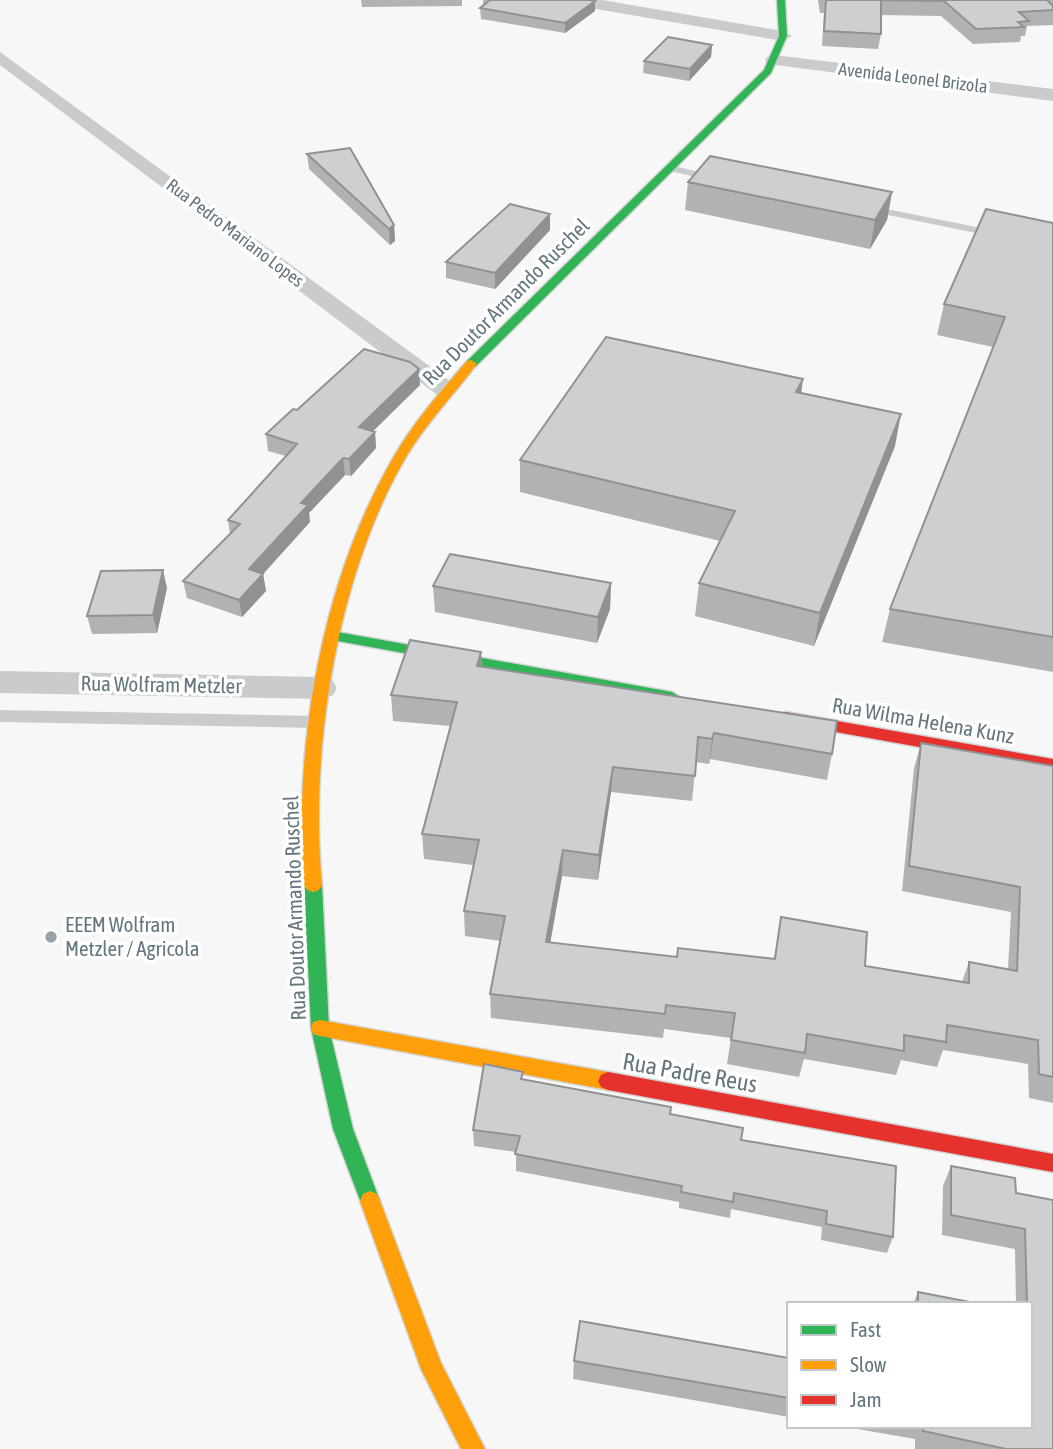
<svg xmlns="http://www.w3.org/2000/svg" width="1053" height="1449" font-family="'Asap Condensed',sans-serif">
  <rect width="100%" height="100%" fill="#f7f7f7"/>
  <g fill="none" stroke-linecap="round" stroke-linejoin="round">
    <!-- fast casing -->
    <g stroke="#d3d4d5" stroke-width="3">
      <path id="fast" d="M777 0H785L787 36 771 73 475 367H467V361L764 70 779 36Z
        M332 631 672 692 680 697 672 702 327 639 325 636Z
        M313 878 319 880 322 885 329 1028 353 1129 380 1201 377 1208 370 1211 363 1208 333 1129 311 1028 304 885 307 880Z"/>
    </g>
    <!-- slow casing -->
    <g stroke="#d3d4d5" stroke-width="3">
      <path id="slow" d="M471 360 477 364C453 396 427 422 406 457 337 575 309 750 322 885L319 890 313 892 307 890 304 885C293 746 322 580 393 458 413 423 440 392 467 361Z
        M320 1020 608 1072 615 1075 618 1081 615 1087 608 1090 320 1036 313 1034 311 1028 313 1022Z
        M370 1191 377 1194 380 1201 441 1363 485 1449H461L421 1369 360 1201 363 1194Z"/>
    </g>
    <!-- jam casing -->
    <g stroke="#d3d4d5" stroke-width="3">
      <path id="jam" d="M786 712 1053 759V771L780 722 778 718 780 714Z
        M608 1072 1053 1154V1172L608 1090 601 1087 598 1081 601 1075Z"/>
    </g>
    <!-- lane -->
    <path fill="#cacbcc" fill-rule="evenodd" d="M669 165 718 176 719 178 714 181 665 170 664 168Z
      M867 205 996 231 1001 234 996 237 863 210V206Z
      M0 710 317 716 325 722 317 728 0 722Z"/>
    <!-- street -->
    <path fill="#cacbcc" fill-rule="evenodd" d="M565 0H602L783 31 792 36 783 41 573 5Z
      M0 52 454 384 457 389 454 394H436L0 65Z
      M774 55 1053 89V101L768 64 765 60 768 56Z
      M0 671 322 677 333 681 337 688 333 695 322 699 0 693Z"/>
    <!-- fast -->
    <use href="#fast" fill="#30b455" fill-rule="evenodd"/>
    <!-- slow -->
    <use href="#slow" fill="#ff9f0a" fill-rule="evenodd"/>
    <!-- jam -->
    <use href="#jam" fill="#e5322d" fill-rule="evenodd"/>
  </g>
  <!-- wall -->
  <path fill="#b1b2b3" d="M361 0H462V6L362 7Z
    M483 0H590L595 1V11L565 33 481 19 480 8 483 6Z
    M818 0H1053V25L1027 26 1025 36H1021L1020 42 973 44 941 16 881 15V34L878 49 822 46 824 13H820Z
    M712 45 711 57 689 81 643 73 644 61Z
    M307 154 394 225 395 241 390 245 309 169Z
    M688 182 892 192 887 220 870 249 685 210Z
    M1053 223V672L882 642 890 609 993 347 937 335 944 304Z
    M550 230 495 289 446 278V262Z
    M420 385 373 431 375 432 376 448 351 476 345 475 309 513 310 522 263 574 266 591 242 617 187 598 183 581 230 534 228 520 286 456 268 451 266 434 297 410Z
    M801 393 895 446 814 646 695 616 699 583 720 541 520 492V460Z
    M611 583 610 609 597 643 435 612 433 586Z
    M167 588 157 633 92 634 87 616Z
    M481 652 482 667 832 754 827 780 710 759 709 764 696 762 692 801 611 792 598 880 562 876 550 943 677 957 774 959 781 917 865 966 962 982 969 962 1008 969 1011 912 902 891 914 768 921 743 1053 766V1103L1029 1098 1028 1064 943 1050 937 1067 901 1060 896 1075 804 1059 799 1077 727 1064 731 1038 664 1029 663 1038 491 1018 490 994 501 941 465 936 464 911 473 865 424 859 422 834 450 726 393 721 391 695Z
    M523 1079 670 1114 741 1140 893 1237 887 1253 821 1240 822 1227 731 1209 730 1218 679 1208V1202L516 1171V1152L474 1146 473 1130Z
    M951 1166 1016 1193 1053 1200V1449H915V1439L840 1426H1030V1304H1016L1015 1249 942 1235 943 1186Z
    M918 1292 980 1304H913Z
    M789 1358V1417L573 1379 574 1361Z"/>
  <!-- shaded-wall -->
  <path fill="#909192" d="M595 1V11L565 33V23Z
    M712 45 711 57 689 81 690 69Z
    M892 192 887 220 870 249 875 220Z
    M550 214V230L495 289V273Z
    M394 225 395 241 390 245 389 229Z
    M419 369 420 385 360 444 359 427Z
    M803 379 799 410 796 392Z
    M901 414 895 446 814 646 820 613Z
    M375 432 376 448 351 476 349 459Z
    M343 458 345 475 309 513 310 522 263 574 266 591 242 617 239 600 249 569 301 503Z
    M163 570 167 588 157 633 153 615Z
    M611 583 610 609 597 643 598 617Z
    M481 652 482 678 477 666Z
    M714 733 710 759 709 764 712 739Z
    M613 767 611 792 598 880 599 855Z
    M563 850 562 876 546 967V942Z"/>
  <!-- building -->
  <path fill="#cecfd0" stroke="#909192" stroke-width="2" d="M490 0H590L595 1 565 23 480 8Z
    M826 0H1047L1053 6V10L1019 12 1029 21 1018 22 1024 27 976 29 944 1 881 0V34L824 31Z
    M668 37 712 45 690 69 644 61Z
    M350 148 394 225 389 229 307 154Z
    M710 156 892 192 875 220 688 182Z
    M510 204 550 214 495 273 446 262Z
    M986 209 1053 223V637L890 609 1005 317 944 304Z
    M606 337 803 379 796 392 901 414 820 613 699 583 735 511 520 460Z
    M364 349 410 362 419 369 359 427 375 432 349 459 343 458 301 503 308 505 249 569 263 574 239 600 183 581 240 524 228 520 297 444 266 434 293 409 297 410Z
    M450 554 611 583 598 617 433 586Z
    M163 570 153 615 87 616 101 571Z
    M410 640 481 652 477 666 837 721 832 754 714 733 712 739 698 737 695 776 613 767 599 855 563 850 546 942 677 957 678 948 775 959 781 917 867 932 865 966 969 983V962L1017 971 1020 887 909 866 921 743 1053 766V1077L1039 1074 1038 1040 947 1025 946 1042 904 1035V1051L807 1034 805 1053 731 1040 735 1013 666 1005 665 1014 490 994 505 916 464 911 479 840 422 834 457 702 391 695Z
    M484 1064 523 1072 521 1079 671 1107 670 1114 743 1128 741 1140 896 1166 893 1237 826 1224 827 1211 734 1193 733 1202 681 1192 682 1186 515 1154 520 1136 473 1130Z
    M951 1166 1015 1178 1016 1193 1053 1200V1449H1006L923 1431V1426H1030V1304H1027L1025 1229 951 1215Z
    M918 1292 980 1304H918Z
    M580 1321 789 1358V1398L574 1361Z"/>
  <!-- markers -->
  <circle fill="#98a3a9" stroke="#fff" stroke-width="2.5" cx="51" cy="937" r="7"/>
  <g text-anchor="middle" stroke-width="7" stroke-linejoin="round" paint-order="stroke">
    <!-- far-street labels -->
    <g font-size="18" fill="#65767f" stroke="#fff">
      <text transform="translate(913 78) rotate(7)" y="6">Avenida Leonel Brizola</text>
      <text transform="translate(235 233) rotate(37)" y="6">Rua Pedro Mariano Lopes</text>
    </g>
    <!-- street labels -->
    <g font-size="21" fill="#65767f" stroke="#fff">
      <text transform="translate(506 302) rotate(-45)" y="7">Rua Doutor Armando Ruschel</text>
      <text transform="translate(161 685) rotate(1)" y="7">Rua Wolfram Metzler</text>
      <text transform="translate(923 721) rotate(10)" y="7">Rua Wilma Helena Kunz</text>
      <text transform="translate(295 908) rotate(-92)" y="7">Rua Doutor Armando Ruschel</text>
    </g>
    <!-- poi labels -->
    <g font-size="21" fill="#65767f" stroke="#fff" text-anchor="start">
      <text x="65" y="932">EEEM Wolfram<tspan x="65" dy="24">Metzler / Agricola</tspan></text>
    </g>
    <!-- near-street labels -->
    <g font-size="24" fill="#65767f" stroke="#fff">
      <text transform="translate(690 1073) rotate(10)" y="8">Rua Padre Reus</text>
    </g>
  </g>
  <!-- legend -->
  <rect x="787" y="1302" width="245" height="126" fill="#ffffff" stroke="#c1c8cc" stroke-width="2"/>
  <rect x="801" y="1325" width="35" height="10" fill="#30b455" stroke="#c1c8cc" stroke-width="2"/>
  <text x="850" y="1337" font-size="21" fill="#65767f">Fast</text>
  <rect x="801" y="1360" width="35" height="10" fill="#ff9f0a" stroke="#c1c8cc" stroke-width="2"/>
  <text x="850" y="1372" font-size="21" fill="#65767f">Slow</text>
  <rect x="801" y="1395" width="35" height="10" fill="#e5322d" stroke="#c1c8cc" stroke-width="2"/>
  <text x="850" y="1407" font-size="21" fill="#65767f">Jam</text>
</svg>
